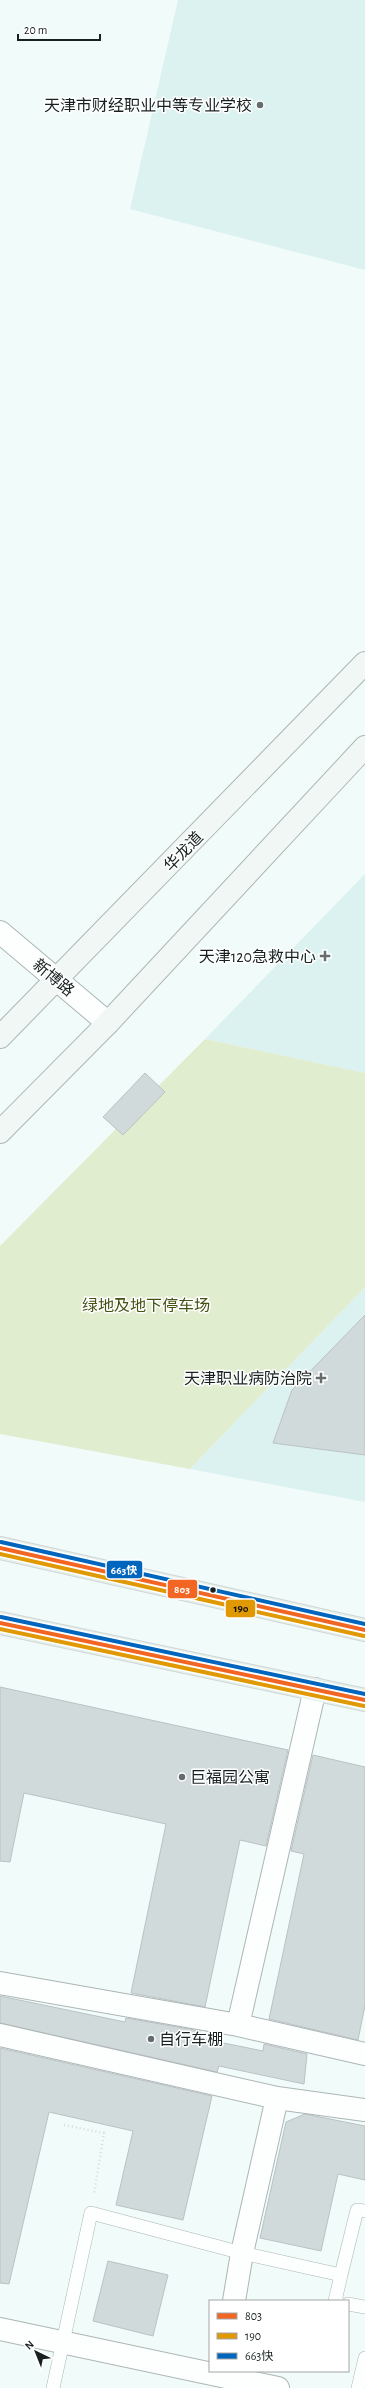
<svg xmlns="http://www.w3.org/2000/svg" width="365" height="2388" font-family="'Alegreya Sans','Noto Sans SC',sans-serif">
  <rect width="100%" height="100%" fill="#f0fbfa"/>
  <!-- built -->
  <path fill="#dcf2f0" d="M178 0H365V270L130 209Z
    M365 874V1073L205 1039Z
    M365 1287V1502L190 1469Z"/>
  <!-- green -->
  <path fill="#e1edcf" d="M205 1039 365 1073V1287L190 1469 0 1434V1246Z"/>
  <!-- building -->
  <path fill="#d1dadb" stroke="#bac2c3" d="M145 1073 165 1092 123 1135 103 1117Z
    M365 1315V1455L273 1443 292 1390Z
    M0 1687 288 1750 266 1846 240 1840 205 2007 131 1993 166 1824 24 1793 10 1862 0 1861Z
    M313 1755 365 1767V2005L358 2040 269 2019 304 1854 291 1851Z
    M0 1996 125 2022 126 2018 200 2031 199 2038 263 2051 264 2044 307 2054 304 2084 219 2066 217 2072 0 2023Z
    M0 2048 212 2096 183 2220 116 2205 133 2131 49 2112 9 2284 0 2283Z
    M305 2114 365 2126V2180L338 2174 321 2251 260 2238 286 2122Z
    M108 2261 168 2275 153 2336 93 2321Z"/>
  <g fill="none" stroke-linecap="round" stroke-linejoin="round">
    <!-- service casing -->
    <g stroke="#acb6b5" stroke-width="14">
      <path id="service" d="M341 2275 357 2210 365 2211
        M348 2304 365 2307
        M53 2388 91 2213 242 2253 341 2275 335 2301H337
        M358 2388 365 2358"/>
    </g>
    <!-- minor casing -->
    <g stroke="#acb6b5" stroke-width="24">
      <path id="minor" d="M0 932 108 1023
        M0 1983 238 2025 315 1689
        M238 2025 365 2054
        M0 2035 277 2098 365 2110
        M234 2301 242 2253 277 2098
        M0 2329 278 2388"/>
    </g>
    <!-- secondary casing -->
    <g stroke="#acb6b5" stroke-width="24">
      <path id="secondary" d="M0 1037 365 663
        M0 1132 108 1023 365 747"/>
    </g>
    <!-- primary casing -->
    <g stroke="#d0d5d5" stroke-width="24">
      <path id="primary" d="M0 1548 365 1630
        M0 1623 365 1700"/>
    </g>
    <!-- path -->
    <path stroke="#d9dcdc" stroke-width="2.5" stroke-dasharray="1 3" stroke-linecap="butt" d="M64 2125 104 2133 94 2193"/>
    <!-- service -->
    <use href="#service" stroke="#fdfefe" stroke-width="13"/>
    <!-- minor -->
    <use href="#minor" stroke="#fdfefe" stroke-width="22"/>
    <!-- secondary -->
    <use href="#secondary" stroke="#f1f7f4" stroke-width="22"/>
    <!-- primary -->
    <use href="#primary" stroke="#e5f0ea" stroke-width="22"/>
    <!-- bus-1 casing -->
    <g stroke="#fff" stroke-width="7">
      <path id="bus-1" d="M0 1548 365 1630
        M0 1623 365 1700"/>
    </g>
    <!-- bus-2 casing -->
    <g stroke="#fff" stroke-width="7">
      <path id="bus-2" d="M0 1554 364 1636
        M0 1629 364 1706"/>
    </g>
    <!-- bus-3 casing -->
    <g stroke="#fff" stroke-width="7">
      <path id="bus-3" d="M1 1542 365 1624
        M1 1617 365 1694"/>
    </g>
    <!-- bus-1 -->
    <use href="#bus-1" stroke="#f26522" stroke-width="4"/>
    <!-- bus-2 -->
    <use href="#bus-2" stroke="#e19903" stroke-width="4"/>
    <!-- bus-3 -->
    <use href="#bus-3" stroke="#0065bd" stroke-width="4"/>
  </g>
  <!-- markers -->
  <g fill="#646d6c" stroke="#fff" stroke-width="1.5">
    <circle cx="260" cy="105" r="4"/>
    <path d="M323 950h4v4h4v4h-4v4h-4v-4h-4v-4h4z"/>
    <path d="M319 1372h4v4h4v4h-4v4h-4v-4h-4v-4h4z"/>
    <circle cx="182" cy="1777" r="4"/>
    <circle cx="151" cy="2039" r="4"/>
  </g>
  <circle fill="#182120" stroke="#fff" stroke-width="1.5" cx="213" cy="1590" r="3.5"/>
  <g text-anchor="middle" stroke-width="3" stroke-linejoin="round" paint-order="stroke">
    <!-- poi labels -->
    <g font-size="16" fill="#182120" stroke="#fff" text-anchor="end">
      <text x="252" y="111">天津市财经职业中等专业学校</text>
      <text x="316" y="962">天津120急救中心</text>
      <text x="312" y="1384">天津职业病防治院</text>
      <text x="190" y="1783" text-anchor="start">巨福园公寓</text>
      <text x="159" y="2045" text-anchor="start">自行车棚</text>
    </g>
    <!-- street labels -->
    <g font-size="16" fill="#182120" stroke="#fff">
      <text transform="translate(183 851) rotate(-46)" y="6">华龙道</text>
      <text transform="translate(54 977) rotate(40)" y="6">新博路</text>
    </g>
    <!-- park labels -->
    <g font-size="16" fill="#465213" stroke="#fff">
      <text x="146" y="1311">绿地及地下停车场</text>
    </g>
  </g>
  <g stroke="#fff" stroke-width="1.5">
    <rect x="106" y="1560" width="37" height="19" rx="4" fill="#0065bd"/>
    <rect x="167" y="1579" width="31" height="20" rx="4" fill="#f26522"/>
    <rect x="225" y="1599" width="31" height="19" rx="4" fill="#e19903"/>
  </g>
  <g font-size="11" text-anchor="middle" font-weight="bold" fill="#fff">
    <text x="124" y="1574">663快</text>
    <text x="182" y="1593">803</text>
  </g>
  <g font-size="11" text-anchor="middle" font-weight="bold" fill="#111">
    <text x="241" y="1612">190</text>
  </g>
  <!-- legend -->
  <rect x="209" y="2300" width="140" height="72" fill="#ffffff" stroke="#a3a6a6"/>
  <rect x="217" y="2313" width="20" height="6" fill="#f26522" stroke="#a3a6a6"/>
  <text x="245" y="2320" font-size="12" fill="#182120">803</text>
  <rect x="217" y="2333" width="20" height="6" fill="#e19903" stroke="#a3a6a6"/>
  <text x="245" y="2340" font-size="12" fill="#182120">190</text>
  <rect x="217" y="2353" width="20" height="6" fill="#0065bd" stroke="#a3a6a6"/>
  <text x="245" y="2360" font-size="12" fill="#182120">663快</text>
  <!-- north arrow -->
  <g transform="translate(36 2352) rotate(317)" stroke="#ffffff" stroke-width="3" paint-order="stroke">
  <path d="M0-3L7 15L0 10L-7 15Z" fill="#182120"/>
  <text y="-6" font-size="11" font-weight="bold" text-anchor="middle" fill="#182120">N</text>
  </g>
  <!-- scale -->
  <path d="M18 34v6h82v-6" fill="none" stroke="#182120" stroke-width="2"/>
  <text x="24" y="34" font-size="12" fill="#182120" stroke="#ffffff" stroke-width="3" paint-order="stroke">20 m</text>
</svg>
